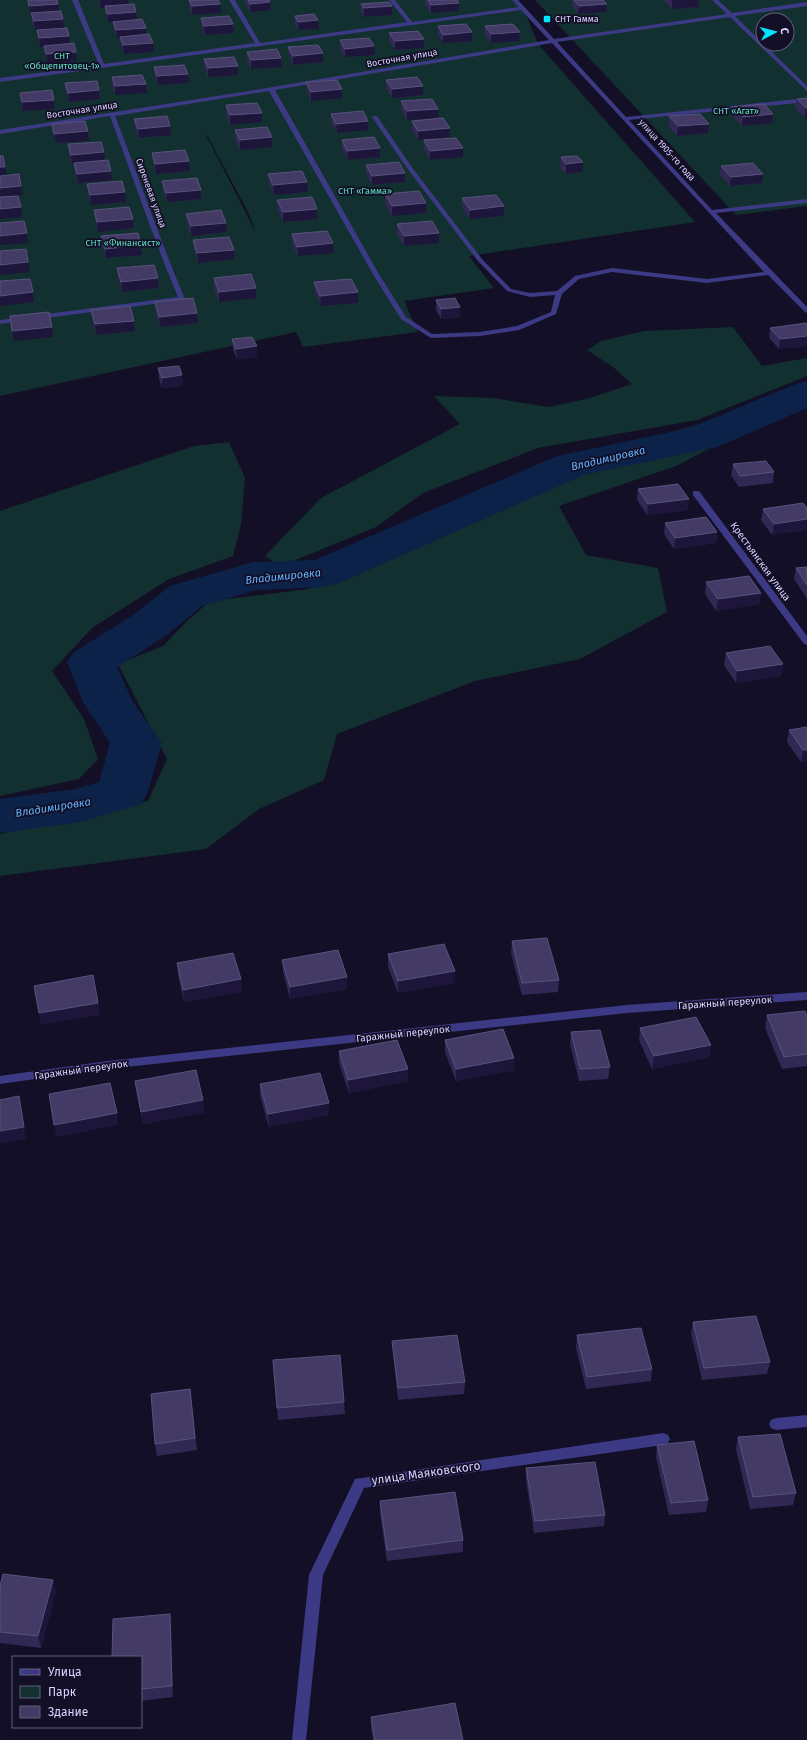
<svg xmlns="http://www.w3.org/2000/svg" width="807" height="1740" font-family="'Fira Sans',sans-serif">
  <rect width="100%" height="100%" fill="#130f26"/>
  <!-- green -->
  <path fill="#12302f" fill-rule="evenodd" d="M0 0H515L523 8 538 44 695 222 469 256 494 288 404 301 418 332 303 347 296 332 0 396ZM207 135 249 214 256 233 206 135Z
    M535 0H807V206L736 215ZM763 20H787V44H763Z
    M733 327 762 366 807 358V376L697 420 538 448 423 493 376 527 281 566 265 556 321 498 460 424 434 396 493 398 549 407 590 398 632 384 613 367 587 350 601 341 644 331Z
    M713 421 736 435 676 466 559 506 586 555 658 568 667 612 580 659 475 681 337 734 324 780 259 809 206 849 0 876V834L148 801 167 759 118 664 163 646 188 620 210 601 309 589 388 559 479 489 631 442Z
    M229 442 245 478 241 525 233 556 169 579 92 628 52 671 84 719 98 759 79 779 0 796V511L194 446Z"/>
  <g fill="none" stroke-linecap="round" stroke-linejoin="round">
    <!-- river -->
    <path fill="#0c2248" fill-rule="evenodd" d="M807 381V408L717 447 584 475 339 583 323 587 256 590 202 606 167 635 117 667 133 702 162 743 148 792 141 804 81 822 0 833V799L76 789 99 782 110 743 83 702 67 662 74 652 133 615 170 586 253 562 315 560 557 456 690 428 793 385Z"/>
    <!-- minor -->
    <path fill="#3d3a85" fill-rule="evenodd" d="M72 0H78L104 64 255 43 229 0H235L260 43 407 22 389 0H395L412 22 519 7 512 0H518L554 39 727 14 712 0H718L732 13 807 2V6L735 16 807 86V91L730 17 557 42 626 117 807 98V102L629 120 712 210 807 199V203L716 213 807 307V313L805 312 768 275 707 283 612 272 579 279 562 294 556 314 519 330 480 336 431 338 401 319 374 276 269 91 115 116C139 176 159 239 185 299L184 300 0 324V320L178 297C153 238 133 177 110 116L0 134V130L255 90 549 40 521 10 0 82V78L99 65ZM552 43 764 272 707 279 612 268 575 276 557 291 530 293 511 289 482 259 411 166 377 116H373L372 117 407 168 478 261 507 291 530 297 555 295 551 312 517 326 480 332 432 334 406 317 380 276 275 90Z
      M693 491H699L807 636V645L804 644 693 495Z
      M807 992V1000L627 1013 107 1069 0 1084V1076L107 1061 627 1005Z
      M807 1415V1427L776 1430 771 1428 769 1424 771 1420 776 1418Z
      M663 1433 668 1435 670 1439 668 1443 663 1445 364 1488 323 1575 306 1740H292L309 1575 355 1479Z"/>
  </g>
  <!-- wall -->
  <path fill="#312854" d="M28 0 58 4 59 11 63 19 64 28 35 30 32 22V14H30L28 6Z
    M98 0H128L129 4 136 12 137 20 146 35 153 43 154 52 124 54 121 45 120 38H117L114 30 113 22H108L106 14 105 8H100Z
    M189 0H218L220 4 221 13 192 15 189 7Z
    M245 0H269L270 2 271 10 251 12 246 4Z
    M425 0H457L459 3V11L431 13 425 5Z
    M572 0H603L607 4 606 12 578 14 572 6Z
    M664 0H699V7L672 9 664 1Z
    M361 4 392 6V15L364 17 361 12Z
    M295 16 319 29 299 30 295 25Z
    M201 18 233 24 234 33 205 35 201 27Z
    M438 26 472 32V41L443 43 438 35Z
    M485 26 520 32 519 41 491 43 485 35Z
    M37 30 70 44 77 61 47 63 45 54 44 47H40L38 38Z
    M389 33 424 39V48L395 50 389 41Z
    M340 40 375 55 345 57 340 49Z
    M288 47 323 62 293 65 289 56Z
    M247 52 281 58 282 67 251 69 247 60Z
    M204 59 238 75 208 77 205 68Z
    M154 67 188 74 189 83 158 85 155 76Z
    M112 77 146 84 147 93 115 95 112 86Z
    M386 80 423 86V95L392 98 386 88Z
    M306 82 342 89V98L311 101 307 91Z
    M65 83 99 90 100 99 69 102 66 92Z
    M20 93 55 109 23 111Z
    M807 98V117L805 118 795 108 797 99Z
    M401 101 438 109V118L407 120 401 110Z
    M226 105 262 122 230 125 226 115Z
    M733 107 773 114 772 123 742 126 732 116Z
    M331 114 368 130 337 133 331 123Z
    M669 116 709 124 708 133 677 136 668 125Z
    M134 119 171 135 139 138 135 128Z
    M412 121 450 128V137L418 140 412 130Z
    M52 124 88 131 89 141 56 143 53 133Z
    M235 130 272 137V147L240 150 235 139Z
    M342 140 380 157 348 160 342 149Z
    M424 140 463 157 430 160 424 150Z
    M68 144 104 152 105 160 112 180 78 183 75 172 74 164H72L69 154Z
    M152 153 190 171 156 174 153 163Z
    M561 157 582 172 566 174 560 167Z
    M366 165 405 182 372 185 366 174Z
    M721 166 762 183 730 186 720 175Z
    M268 174 307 182 308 192 274 195 269 183Z
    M162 181 201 199 167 202 163 191Z
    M87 184 126 202 91 205 88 193Z
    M385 194 426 213 392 216 385 204Z
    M462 198 504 216 469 219 462 207Z
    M277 200 317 219 283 222 278 210Z
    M94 210 133 228 98 232 95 219Z
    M186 214 227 232 191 236 187 223Z
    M397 224 439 233V243L404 246 397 234Z
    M292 234 333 243 334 253 298 256 292 244Z
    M101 236 141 245 142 255 106 258 102 246Z
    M193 240 234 250 235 259 198 263 194 250Z
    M117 268 158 278 159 288 122 292 118 278Z
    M214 278 256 298 219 302 214 288Z
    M314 282 358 292V303L321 306 315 292Z
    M436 300 460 307V317L441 319 436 310Z
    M155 302 197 313 198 323 160 327 156 312Z
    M91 310 135 331 96 335 92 320Z
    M807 325V346L779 349 769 338 770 328Z
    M232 339 257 346V357L237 359 233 350Z
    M158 368 183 386 162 388 159 379Z
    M733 464 774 472 773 483 739 487 731 475Z
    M638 489 689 499 687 510 647 515 637 500Z
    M803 503 772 535 761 520 763 509Z
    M665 523 717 532 716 543 674 549 664 534Z
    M807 567V599L794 579 796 568Z
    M706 582 761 593 759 604 716 611 705 594Z
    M726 653 783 664 781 676 736 683 724 665Z
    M807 727V761L801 762 787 742 789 730Z
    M512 941 559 980 558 992 522 995 511 953Z
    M388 954 454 983 398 993 388 967Z
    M282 960 347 989 290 999 283 972Z
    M177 963 241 979 242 992 184 1002 178 975Z
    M767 1015 807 1016V1066L782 1069 765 1028Z
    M640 1028 711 1045 709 1057 652 1069 639 1040Z
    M571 1032 610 1067 608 1079 579 1081 570 1044Z
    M445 1040 514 1058V1070L456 1081 445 1052Z
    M339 1051 408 1069V1081L349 1093 339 1063Z
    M135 1081 205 1112 143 1124 137 1094Z
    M260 1084 329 1103V1115L269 1127 260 1096Z
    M693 1322 770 1362 767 1374 702 1380 691 1334Z
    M577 1335 652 1369 651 1381 586 1389 576 1348Z
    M392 1341 465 1382 464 1394 398 1400 393 1353Z
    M273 1360 344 1402 345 1414 278 1420Z
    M190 1389 197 1450 157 1456 155 1444Z
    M738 1437 796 1493 793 1505 750 1509 736 1449Z
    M657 1445 708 1500 706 1512 669 1515 656 1457Z
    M526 1468 605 1515 604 1526 534 1533 526 1480Z
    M380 1501 463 1540V1552L387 1561 380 1513Z
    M0 1586 56 1591 41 1648 0 1643Z
    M171 1625 173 1697 141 1701V1657Z
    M371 1717 463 1740H373L371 1728Z"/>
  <!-- shaded-wall -->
  <path fill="#1d163a" d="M100 0H128L129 6H105V8H100Z
    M672 0H699V7L672 9Z
    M270 2 271 10 251 12 250 4Z
    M459 3V11L431 13V5Z
    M58 4 59 12 30 14 29 6Z
    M220 4 221 13 192 15V6Z
    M607 4 606 12 578 14 579 6Z
    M392 6V15L364 17V8Z
    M136 12 137 20 108 22 107 14Z
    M63 19 64 28 35 30 34 21Z
    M318 20 319 29 299 30 298 22Z
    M233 24 234 33 205 35 204 26Z
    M146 28V36L117 38 116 30Z
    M472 32V41L443 43V35Z
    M520 32 519 41 491 43V34Z
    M69 36 70 45 40 47 39 38Z
    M424 39V48L395 50V41Z
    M153 43 154 52 124 54 123 45Z
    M374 46 375 55 345 57V49Z
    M76 52 77 61 47 63 46 54Z
    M323 53V62L293 65V56Z
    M281 58 282 67 251 69V60Z
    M238 66V75L208 77V68Z
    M188 74 189 83 158 85 157 76Z
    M146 84 147 93 115 95V86Z
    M423 86V95L392 98V89Z
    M342 89V98L311 101V92Z
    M99 90 100 99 69 102 68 93Z
    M54 100 55 109 23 111 22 102Z
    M806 108H807V117L805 118Z
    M438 109V118L407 120V111Z
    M262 113V122L230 125V115Z
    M773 114 772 123 742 126 743 117Z
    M368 121V130L337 133 336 124Z
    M709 124 708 133 677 136 678 126Z
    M170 126 171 135 139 138 138 129Z
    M450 128V137L418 140V131Z
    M88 131 89 141 56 143 54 134Z
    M272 137V147L240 150V140Z
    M380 148V157L348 160 347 151Z
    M463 148V157L430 160V151Z
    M104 152 105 162 72 164 71 155Z
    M189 161 190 171 156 174 155 164Z
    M583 162 582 172 566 174V164Z
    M0 167H5L7 176 0 177Z
    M111 171 112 180 78 183 77 174Z
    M405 173V182L372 185V176Z
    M763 174 762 183 730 186 731 177Z
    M307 182 308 192 274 195 273 185Z
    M21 186 23 195 0 197V188Z
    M201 190V199L167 202 166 193Z
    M125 192 126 202 91 205 90 195Z
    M426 203V213L392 216V206Z
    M504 206V216L469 219 470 210Z
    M21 207 22 217 0 219V209Z
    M317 209V219L283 222V212Z
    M133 219V228L98 232 97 222Z
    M226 223 227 232 191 236V226Z
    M27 233 28 243 0 245V236Z
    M439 233V243L404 246V236Z
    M333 243 334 253 298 256 297 247Z
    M141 245 142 255 106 258 105 249Z
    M234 250 235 259 198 263 197 253Z
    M28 262 30 272 0 275V265Z
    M158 278 159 288 122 292 121 282Z
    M256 288V298L219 302V292Z
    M33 292 34 302 0 306V296Z
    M358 292V303L321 306 320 296Z
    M460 307V317L441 319V309Z
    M197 313 198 323 160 327 159 317Z
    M134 321 135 331 96 335 95 324Z
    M52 327 53 337 14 341 12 331Z
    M807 336V346L779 349 780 339Z
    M257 346V357L237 359 236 349Z
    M182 375 183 386 162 388V378Z
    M689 499 687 510 647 515 648 504Z
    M807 519V530L772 535 774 524Z
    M717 532 716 543 674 549 675 538Z
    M761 593 759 604 716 611 718 599Z
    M783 664 781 676 736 683 737 671Z
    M803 750H807V761L801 762Z
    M455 971 454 983 398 993V981Z
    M347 977V989L290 999V987Z
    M241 979 242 992 184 1002 183 990Z
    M98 1003 100 1015 41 1025 39 1013Z
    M711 1045 709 1057 652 1069 654 1056Z
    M514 1058V1070L456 1081V1069Z
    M408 1069V1081L349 1093 348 1080Z
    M19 1096 26 1139 0 1144V1131Z
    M203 1100 205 1112 143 1124 141 1112Z
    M329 1103V1115L269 1127 268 1114Z
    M117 1113 118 1125 56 1137 54 1125Z
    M53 1580 56 1591 41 1648 38 1636Z
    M170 1614 171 1625 173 1697 172 1686Z"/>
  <!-- building -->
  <path fill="#433a66" stroke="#5a527e" d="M28 0H57L58 4 29 6Z
    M189 0H218L220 4 192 6Z
    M248 0H269L270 2 250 4Z
    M428 0H457L459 3 431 5Z
    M574 0H603L607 4 579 6Z
    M389 2 392 6 364 8 361 4Z
    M134 4 136 12 107 14 105 6Z
    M61 11 63 19 34 21 31 13Z
    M314 14 318 20 298 22 295 16Z
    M229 16 233 24 204 26 201 18Z
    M142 19 146 28 116 30 113 22Z
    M466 24 472 32 443 35 438 26Z
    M513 24 520 32 491 34 485 26Z
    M67 28 69 36 39 38 37 30Z
    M418 31 424 39 395 41 389 33Z
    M149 34 153 43 123 45 120 37Z
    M369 38 374 46 345 49 340 40Z
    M74 43 76 52 46 54 44 46Z
    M318 45 323 53 293 56 288 47Z
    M277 49 281 58 251 60 247 52Z
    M234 57 238 66 208 68 204 59Z
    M184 65 188 74 157 76 154 67Z
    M142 75 146 84 115 86 112 77Z
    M417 77 423 86 392 89 386 80Z
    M337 80 342 89 311 92 306 82Z
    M97 81 99 90 68 93 65 83Z
    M52 90 54 100 22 102 20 93Z
    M807 98V108H806L797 99Z
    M432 99 438 109 407 111 401 101Z
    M257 103 262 113 230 115 226 105Z
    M764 104 773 114 743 117 733 107Z
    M363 111 368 121 336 124 331 114Z
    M700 114 709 124 678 126 669 116Z
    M167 116 170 126 138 129 134 119Z
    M443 118 450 128 418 131 412 121Z
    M85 121 88 131 54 134 52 124Z
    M267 127 272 137 240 140 235 130Z
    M374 137 380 148 347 151 342 140Z
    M456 138 463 148 430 151 424 140Z
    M101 142 104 152 71 155 68 144Z
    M185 150 189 161 155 164 152 153Z
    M0 156H3L5 167H0Z
    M577 156 583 162 566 164 561 157Z
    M108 160 111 171 77 174 74 163Z
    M399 162 405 173 372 176 366 165Z
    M753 163 763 174 731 177 721 166Z
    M302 171 307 182 273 185 268 174Z
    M19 174 21 186 0 188V176Z
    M197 178 201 190 166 193 162 181Z
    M122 181 125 192 90 195 87 184Z
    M419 191 426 203 392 206 385 194Z
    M496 195 504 206 470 210 462 198Z
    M18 196 21 207 0 209V197Z
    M312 197 317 209 283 212 277 200Z
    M129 207 133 219 97 222 94 210Z
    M221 210 226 223 191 226 186 214Z
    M24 221 27 233 0 236V223Z
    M432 221 439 233 404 236 397 224Z
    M327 231 333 243 297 247 292 234Z
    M138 233 141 245 105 249 101 236Z
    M229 237 234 250 197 253 193 240Z
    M26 249 28 262 0 265V251Z
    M154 265 158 278 121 282 117 268Z
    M251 274 256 288 219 292 214 278Z
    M30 279 33 292 0 296V281Z
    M351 279 358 292 320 296 314 282Z
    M193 298 197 313 159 317 155 302Z
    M455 298 460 307 441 309 436 300Z
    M130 306 134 321 95 324 91 310Z
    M49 312 52 327 12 331 10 316Z
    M806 323 807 325V336L780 339 770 328Z
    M252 337 257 346 236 349 232 339Z
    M179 366 182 375 162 378 158 368Z
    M766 461 774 472 740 476 733 464Z
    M678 484 689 499 648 504 638 489Z
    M803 503 807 508V519L774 524 763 509Z
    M706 517 717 532 675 538 665 523Z
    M807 567V585L796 568Z
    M749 576 761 593 718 599 706 582Z
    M770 646 783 664 737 671 726 653Z
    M807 727V750H803L789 730Z
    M547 938 559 980 522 983 512 941Z
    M444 944 455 971 398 981 388 954Z
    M338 950 347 977 290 987 282 960Z
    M233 953 241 979 183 990 177 963Z
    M93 975 98 1003 39 1013 34 986Z
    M805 1011 807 1016V1054L784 1057 767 1015Z
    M696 1017 711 1045 654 1056 640 1028Z
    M503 1029 514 1058 456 1069 445 1040Z
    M600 1030 610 1067 580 1069 571 1032Z
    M397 1040 408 1069 348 1080 339 1051Z
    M196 1070 203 1100 141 1112 135 1081Z
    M320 1073 329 1103 268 1114 260 1084Z
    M110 1083 117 1113 54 1125 49 1094Z
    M19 1096 24 1127 0 1131V1100Z
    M756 1316 770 1362 704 1368 693 1322Z
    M641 1328 652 1369 587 1377 577 1335Z
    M457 1335 465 1382 398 1388 392 1341Z
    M340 1355 344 1402 277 1408 273 1360Z
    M190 1389 195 1438 155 1444 151 1394Z
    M780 1434 796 1493 753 1497 738 1437Z
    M694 1441 708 1500 671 1503 657 1445Z
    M595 1462 605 1515 535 1521 526 1468Z
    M455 1492 463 1540 387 1550 380 1501Z
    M3 1574 53 1580 38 1636 0 1632V1586Z
    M170 1614 172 1686 141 1689V1657H112L113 1619Z
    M455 1703 463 1740H375L371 1717Z"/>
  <!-- markers -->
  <rect fill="#00e5ff" stroke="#130f26" stroke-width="1.5" x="543" y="15" width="8" height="8" rx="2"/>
  <g text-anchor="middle" stroke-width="3.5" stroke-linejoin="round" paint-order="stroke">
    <!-- far-poi labels -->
    <g font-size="9" fill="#d9d4ff" stroke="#130f26" text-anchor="start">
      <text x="555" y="22">СНТ Гамма</text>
    </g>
    <!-- far-park labels -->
    <g font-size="9" fill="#5fe0c0" stroke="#130f26">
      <text x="62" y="59">СНТ<tspan x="62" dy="10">«Общепитовец-1»</tspan></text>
      <text x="736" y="114">СНТ «Агат»</text>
      <text x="365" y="194">СНТ «Гамма»</text>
      <text x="123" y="246">СНТ «Финансист»</text>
    </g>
    <!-- far-street labels -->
    <g font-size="9" fill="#d9d4ff" stroke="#130f26">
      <text transform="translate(402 58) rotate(-10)" y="3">Восточная улица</text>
      <text transform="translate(82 110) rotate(-9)" y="3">Восточная улица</text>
      <text transform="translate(667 150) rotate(48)" y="3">улица 1905-го года</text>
      <text transform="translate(151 193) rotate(70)" y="3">Сиреневая улица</text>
    </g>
    <!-- street labels -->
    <g font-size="10" fill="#d9d4ff" stroke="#130f26">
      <text transform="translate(761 561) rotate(54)" y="4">Крестьянская улица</text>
      <text transform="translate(725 1002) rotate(-4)" y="4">Гаражный переулок</text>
      <text transform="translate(403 1033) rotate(-6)" y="4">Гаражный переулок</text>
      <text transform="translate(81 1069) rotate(-8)" y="4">Гаражный переулок</text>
    </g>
    <!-- water labels -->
    <g font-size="11" font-style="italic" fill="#62b6ff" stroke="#130f26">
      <text transform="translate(608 458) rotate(-13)" y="4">Владимировка</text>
      <text transform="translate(283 576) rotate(-6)" y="4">Владимировка</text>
      <text transform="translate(53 807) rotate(-9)" y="4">Владимировка</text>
    </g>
    <!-- near-street labels -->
    <g font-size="12" fill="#d9d4ff" stroke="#130f26">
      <text transform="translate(426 1473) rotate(-8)" y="4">улица Маяковского</text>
    </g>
  </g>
  <!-- legend -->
  <rect x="12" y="1656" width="130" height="72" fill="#130f26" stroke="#625e7d"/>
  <rect x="20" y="1669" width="20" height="6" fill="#3d3a85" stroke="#625e7d"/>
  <text x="48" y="1676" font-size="12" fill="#d9d4ff">Улица</text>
  <rect x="20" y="1686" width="20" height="12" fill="#12302f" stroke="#625e7d"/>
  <text x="48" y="1696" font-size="12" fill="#d9d4ff">Парк</text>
  <rect x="20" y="1706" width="20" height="12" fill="#433a66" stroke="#625e7d"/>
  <text x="48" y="1716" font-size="12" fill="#d9d4ff">Здание</text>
  <!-- north arrow -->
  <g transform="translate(775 32) rotate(83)"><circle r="19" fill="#130f26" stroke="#625e7d"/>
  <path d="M0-3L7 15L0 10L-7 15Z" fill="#00e5ff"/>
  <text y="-6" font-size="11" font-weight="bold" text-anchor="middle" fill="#d9d4ff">С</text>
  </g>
</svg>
